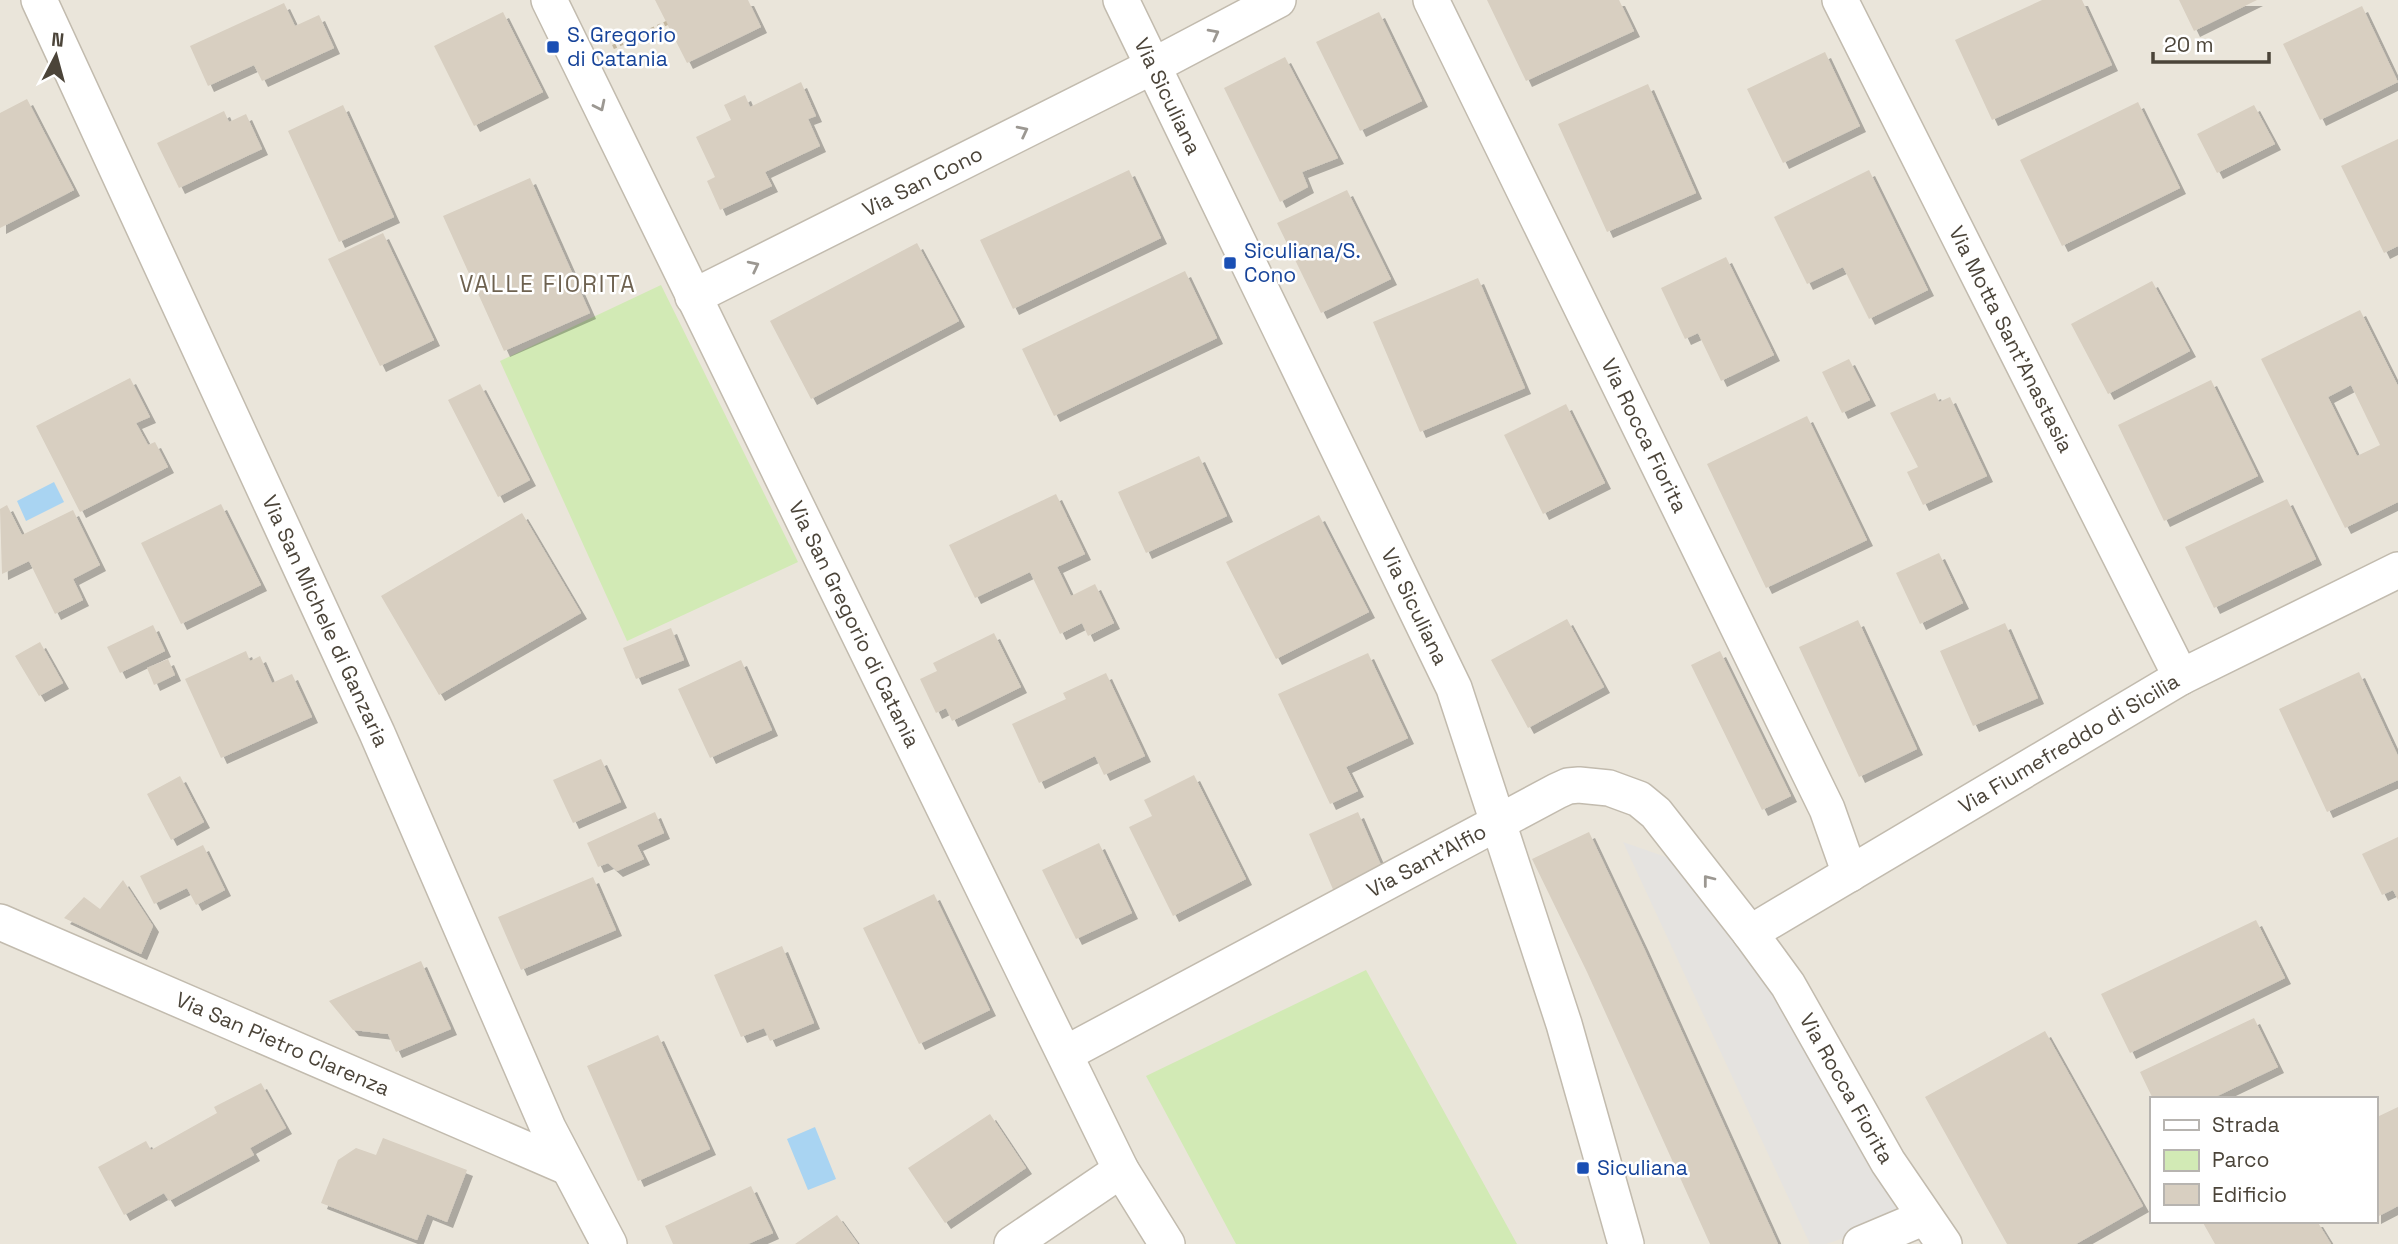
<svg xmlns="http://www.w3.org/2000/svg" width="2398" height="1244" font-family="'Space Grotesk',sans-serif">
  <defs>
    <filter id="shadow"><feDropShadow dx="6" dy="6" stdDeviation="0" flood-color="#0004"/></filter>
  </defs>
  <rect width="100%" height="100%" fill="#f6f3ec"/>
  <!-- residential -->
  <path fill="#eae5da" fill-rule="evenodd" d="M0 0H2398V1244H0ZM2151 1099H2375V1221H2151Z"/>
  <!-- green -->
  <path fill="#d2eab5" d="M661 285 798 562 627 641 500 361Z
    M1366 970 1517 1244H1236L1146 1076Z"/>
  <!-- parking -->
  <path fill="#e5e3e0" d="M1623 842 1686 864 1788 993 1914 1214 1826 1244H1810Z"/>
  <!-- water -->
  <path fill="#a9d4f2" d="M54 482 64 502 26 521 17 501Z
    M815 1127 836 1179 808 1190 787 1139Z"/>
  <!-- building -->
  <path fill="#d8cfc1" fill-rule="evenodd" filter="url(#shadow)" d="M655 0H748L761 27 687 63Z
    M1487 0H1619L1634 31 1526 81Z
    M2042 0H2082L2112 65 1992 120 1955 40Z
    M2179 0H2257L2194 31Z
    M284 3 295 26 319 15 334 48 262 81 254 65 208 86 190 46Z
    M2362 6 2398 82 2320 120 2283 44Z
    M503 12 543 92 474 126 434 46Z
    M1379 12 1422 101 1360 131 1316 42Z
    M1825 52 1860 126 1783 163 1747 89Z
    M1285 57 1338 158 1302 172 1308 187 1280 202 1224 88Z
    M801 82 816 116 808 119 820 146 765 172 772 186 720 210 707 181 715 177 696 137 731 120 724 105 745 95 750 107Z
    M1648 84 1696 193 1607 232 1558 124Z
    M27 99 74 190 0 228V113Z
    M2138 102 2180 188 2062 246 2020 160Z
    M343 105 394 217 339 242 288 131Z
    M2254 105 2275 144 2217 173 2197 134Z
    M224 111 229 122 246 114 262 149 179 188 157 143Z
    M2398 139V246L2384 253 2341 166Z
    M1129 170 1161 238 1013 309 980 240Z
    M1869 170 1928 290 1869 319 1843 267 1807 284 1774 217Z
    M530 178 590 313 504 351 443 216Z
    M1347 190 1391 279 1321 313 1277 223Z
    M383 233 434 340 380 366 328 259Z
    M917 243 959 321 811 399 770 321Z
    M1726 257 1774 355 1721 381 1698 333 1685 339 1661 288Z
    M1185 271 1217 338 1054 416 1022 349Z
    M1478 278 1525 388 1420 432 1373 322Z
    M2152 281 2190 351 2108 394 2071 324Z
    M2360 310 2398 386V502L2345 528 2261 359ZM2351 385 2380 445 2357 456 2328 397Z
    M1849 359 1870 400 1842 413 1822 372Z
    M130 378 150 417 136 423 148 445 155 442 168 467 80 512 36 426Z
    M2211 380 2258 476 2164 521 2118 425Z
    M480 384 530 480 498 497 448 400Z
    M1935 393 1939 402 1950 397 1987 476 1923 505 1907 472 1918 467 1890 413Z
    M1566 404 1605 483 1543 514 1504 435Z
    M1807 416 1867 540 1766 588 1707 464Z
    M1199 456 1227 516 1146 553 1118 492Z
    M1056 494 1085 554 1057 567 1071 596 1095 584 1114 623 1088 636 1082 623 1060 634 1030 572 975 598 949 545Z
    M2287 499 2316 559 2214 608 2185 547Z
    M221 504 261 585 181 624 141 543Z
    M7 505 22 535 73 510 100 565 73 579 83 600 55 614 29 561 2 574 0 509Z
    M522 513 581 613 439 695 381 596Z
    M1319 515 1369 612 1276 659 1226 562Z
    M1939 553 1963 603 1920 624 1896 573Z
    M1567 619 1604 687 1528 728 1491 660Z
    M1858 620 1917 749 1859 777 1799 647Z
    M2005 623 2038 698 1973 726 1940 651Z
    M153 625 165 651 120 673 107 647Z
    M671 628 684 660 636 679 623 648Z
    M994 633 1021 687 952 721 946 708 936 713 920 679 937 671 933 663Z
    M40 642 63 683 39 696 15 656Z
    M246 651 250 661 260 656 272 683 292 674 312 717 221 758 185 679Z
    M1720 651 1791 796 1762 810 1691 665Z
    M1368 653 1408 738 1346 767 1358 791 1330 804 1278 694Z
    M168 659 175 675 154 685 147 668Z
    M741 660 772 730 710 758 678 689Z
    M2359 672 2398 756V780L2327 812 2279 709Z
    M1106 673 1145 756 1104 775 1095 756 1039 783 1012 724 1066 699 1063 693Z
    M601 759 621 802 573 823 553 780Z
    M1194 775 1246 879 1173 916 1129 827 1152 816 1144 800Z
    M180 776 204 822 171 840 147 794Z
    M655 812 664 833 637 845 644 859 617 871 608 863 598 867 587 843Z
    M1358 812 1384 872 1335 894 1309 834Z
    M1589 832 1643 946 1778 1244H1710L1587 972 1532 859Z
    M2398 837V900L2393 890 2382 895 2362 854Z
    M1099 843 1132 913 1076 939 1042 870Z
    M203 845 225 890 196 905 187 888 154 904 140 876Z
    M593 877 616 930 521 970 498 917Z
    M123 880 153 926 141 954 64 918 84 897 100 909Z
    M934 894 990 1010 919 1044 863 928Z
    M2256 920 2285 978 2130 1053 2101 994Z
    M782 946 814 1023 770 1041 764 1028 741 1037 714 975Z
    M421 961 451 1029 396 1052 388 1034 353 1030 329 1001Z
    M2254 1018 2278 1067 2211 1099H2153L2140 1072Z
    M2045 1031 2143 1206 2076 1244H2007L1925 1097Z
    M658 1035 710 1149 638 1181 587 1066Z
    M261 1083 286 1128 250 1148 254 1155 169 1201 164 1193 124 1215 98 1167 146 1141 151 1150 217 1113 214 1107Z
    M2398 1107V1206L2375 1218V1118Z
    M990 1114 1026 1168 945 1223 908 1168Z
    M383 1138 467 1170 447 1222 427 1214 417 1240 321 1203 338 1160 356 1148 376 1155Z
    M751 1186 773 1233 748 1244H673L665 1226Z
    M837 1215 858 1244H795Z
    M2202 1221H2317L2331 1244H2215Z"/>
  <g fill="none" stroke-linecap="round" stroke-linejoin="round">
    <!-- street casing -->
    <g stroke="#c2bbae" stroke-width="38">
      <g id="street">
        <path id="s1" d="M39 0 377 733 548 1128 609 1244"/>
        <path id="s2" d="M549 0 1121 1170 1167 1244"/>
        <path id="s3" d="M1121 0 1454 688 1564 1024 1626 1244"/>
        <path id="s4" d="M1431 0 1827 809 1850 874"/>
        <path id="s5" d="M1840 0 2181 677"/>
        <path id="s6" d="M693 297 1153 66 1278 0"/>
        <path id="s7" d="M0 922 567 1167"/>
        <path id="s8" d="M1750 933 2181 677 2398 570"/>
        <path id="s9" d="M1065 1054 1557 791 1568 786 1579 785 1609 788 1639 799 1656 813 1750 933 1788 985 1888 1162 1944 1244"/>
        <path d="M1012 1244 1121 1170"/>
        <path d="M1861 1244 1925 1217"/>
      </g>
    </g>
    <!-- path -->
    <path stroke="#c4b79f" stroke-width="4.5" stroke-dasharray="3.5 3.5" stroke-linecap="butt" d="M613 47 667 23"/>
    <!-- street -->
    <use href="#street" stroke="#fff" stroke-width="35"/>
  </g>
  <!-- one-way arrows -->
  <defs><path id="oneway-chevron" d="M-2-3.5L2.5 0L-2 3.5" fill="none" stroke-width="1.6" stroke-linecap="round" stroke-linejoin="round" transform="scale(1.75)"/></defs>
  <g stroke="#9c9892">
    <use href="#oneway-chevron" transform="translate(1214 34) rotate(-28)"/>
    <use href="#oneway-chevron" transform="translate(600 106) rotate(64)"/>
    <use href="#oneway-chevron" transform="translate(1023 131) rotate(-27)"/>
    <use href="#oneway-chevron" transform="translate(754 266) rotate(-27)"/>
    <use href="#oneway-chevron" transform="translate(1708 880) rotate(-128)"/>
  </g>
  <!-- markers -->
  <g fill="#1a4fb4" stroke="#fff" stroke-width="2.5">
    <rect x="546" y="40" width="14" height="14" rx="3.5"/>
    <rect x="1223" y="256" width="14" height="14" rx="3.5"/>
    <rect x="1576" y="1161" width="14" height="14" rx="3.5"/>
  </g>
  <g text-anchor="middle" stroke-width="5" stroke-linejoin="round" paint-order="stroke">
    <!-- transit labels -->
    <g font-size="21" fill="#164399" stroke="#fff" text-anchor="start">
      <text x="567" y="42">S. Gregorio<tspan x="567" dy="24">di Catania</tspan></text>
      <text x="1244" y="258">Siculiana/S.<tspan x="1244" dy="24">Cono</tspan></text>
      <text x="1597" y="1175">Siculiana</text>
    </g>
    <!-- street labels -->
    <g font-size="21" fill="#4b4439" stroke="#fff">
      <text dy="7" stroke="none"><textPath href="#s3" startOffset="107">Via Siculiana</textPath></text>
      <text dy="7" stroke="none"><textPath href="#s6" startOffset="257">Via San Cono</textPath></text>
      <text dy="7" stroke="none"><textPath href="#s5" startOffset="380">Via Motta Sant'Anastasia</textPath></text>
      <text dy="7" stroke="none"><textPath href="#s4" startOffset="485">Via Rocca Fiorita</textPath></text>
      <text dy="7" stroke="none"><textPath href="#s3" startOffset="674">Via Siculiana</textPath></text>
      <text dy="7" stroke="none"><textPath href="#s1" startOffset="684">Via San Michele di Ganzaria</textPath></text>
      <text dy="7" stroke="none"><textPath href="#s2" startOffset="695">Via San Gregorio di Catania</textPath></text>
      <text dy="7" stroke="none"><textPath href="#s8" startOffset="371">Via Fiumefreddo di Sicilia</textPath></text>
      <text dy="7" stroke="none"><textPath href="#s9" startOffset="410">Via Sant'Alfio</textPath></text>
      <text dy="7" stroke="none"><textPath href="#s7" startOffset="308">Via San Pietro Clarenza</textPath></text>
      <text dy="7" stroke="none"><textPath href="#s9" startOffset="1001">Via Rocca Fiorita</textPath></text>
    </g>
    <!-- neighbourhood labels -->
    <g font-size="23" letter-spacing="2" fill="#6e6250" stroke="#fff">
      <text x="548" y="292">VALLE FIORITA</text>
    </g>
  </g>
  <!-- legend -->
  <rect x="2150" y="1097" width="228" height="126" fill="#ffffff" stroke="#b7b4b0" stroke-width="2"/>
  <rect x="2164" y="1120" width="35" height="10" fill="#ffffff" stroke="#b7b4b0" stroke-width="2"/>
  <text x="2212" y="1132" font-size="21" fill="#4b4439">Strada</text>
  <rect x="2164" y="1150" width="35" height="21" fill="#d2eab5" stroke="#b7b4b0" stroke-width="2"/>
  <text x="2212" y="1167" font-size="21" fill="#4b4439">Parco</text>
  <rect x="2164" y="1184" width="35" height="21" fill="#d8cfc1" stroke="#b7b4b0" stroke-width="2"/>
  <text x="2212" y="1202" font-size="21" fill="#4b4439">Edificio</text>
  <!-- north arrow -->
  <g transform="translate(56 56) rotate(6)" stroke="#ffffff" stroke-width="5" paint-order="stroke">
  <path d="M0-5L12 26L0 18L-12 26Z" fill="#4b4439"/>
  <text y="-10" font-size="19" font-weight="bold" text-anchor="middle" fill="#4b4439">N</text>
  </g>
  <!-- scale -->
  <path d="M2153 52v10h116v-10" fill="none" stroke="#4b4439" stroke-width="3.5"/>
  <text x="2164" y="52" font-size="21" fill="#4b4439" stroke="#ffffff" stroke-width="5" paint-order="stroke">20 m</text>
</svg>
